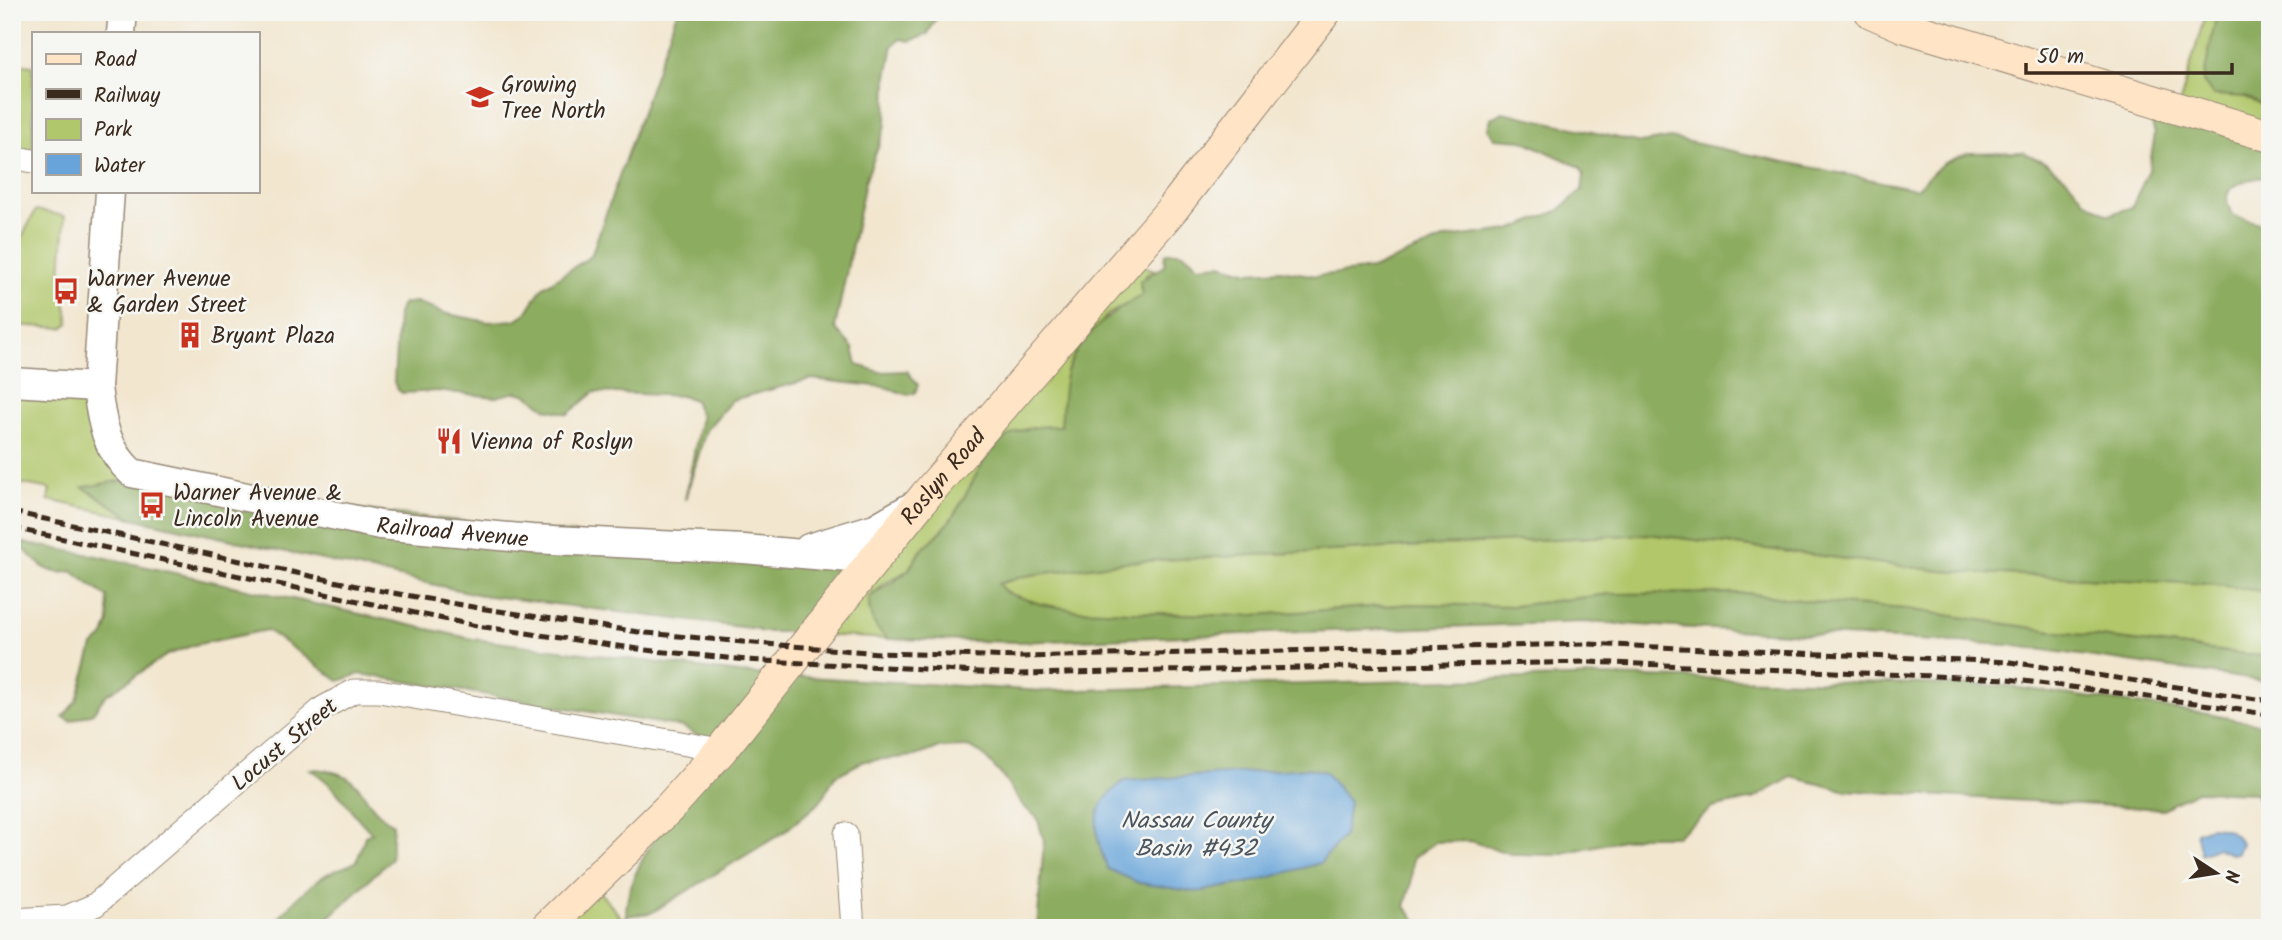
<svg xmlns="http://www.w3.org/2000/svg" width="2282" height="940" font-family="Kalam,sans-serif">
  <rect width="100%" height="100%" fill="#f6f6f2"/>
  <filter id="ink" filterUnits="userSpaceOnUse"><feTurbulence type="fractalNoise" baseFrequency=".0143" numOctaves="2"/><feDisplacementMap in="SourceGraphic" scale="14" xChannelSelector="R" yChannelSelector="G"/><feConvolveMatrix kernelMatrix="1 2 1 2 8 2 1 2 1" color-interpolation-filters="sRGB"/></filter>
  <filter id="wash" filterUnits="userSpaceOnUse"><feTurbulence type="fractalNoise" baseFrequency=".00686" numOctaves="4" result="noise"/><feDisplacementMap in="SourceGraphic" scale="28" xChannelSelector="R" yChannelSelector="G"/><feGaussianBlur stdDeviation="1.57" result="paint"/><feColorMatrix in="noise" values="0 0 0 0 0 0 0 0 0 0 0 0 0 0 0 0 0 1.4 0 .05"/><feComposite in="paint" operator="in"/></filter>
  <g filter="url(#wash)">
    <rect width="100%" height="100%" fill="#f2e6cf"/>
    <!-- green -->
    <path fill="#b1c76b" stroke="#767844" stroke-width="2" d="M2206 12H2270V136L2178 109Z
      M14 64 33 66V161L12 156Z
      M36 210 65 216 61 275 69 323 63 328 14 325 12 256Z
      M1128 261 1155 270 1146 275 1140 287 1143 295 1107 315 1067 371 1061 427 960 505 946 526 918 554 908 570 884 584 869 598C868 616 874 629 889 639L789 633 804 632 874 559Z
      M12 382 97 387 100 412 143 477 84 488 132 518 48 500 50 489 12 482Z
      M1648 534 1941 571 2208 584 2270 592V657L2066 633 1906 609 1824 603 1745 593 1610 594 1514 606 1412 604 1240 616 1075 610 1040 604 1007 593 998 584 1025 576 1125 562Z
      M592 883 630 928H546Z"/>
    <!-- forest -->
    <path fill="#8cac5f" stroke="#646b3e" stroke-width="2" d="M677 12H940L927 35 910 41 900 39 893 45 887 76 886 125 865 182 835 328 853 348 857 365 880 372 907 371 918 385 915 393 908 395 885 387 811 379 732 400 706 430 685 500 701 417 694 400 683 396 594 392 568 414 547 409 527 395 517 392 495 397 439 391 402 393 397 389 394 382 398 314 402 304 416 302 443 313 488 322 515 320 526 313 542 288 591 256Z
      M2217 12H2270V107L2245 97 2213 95 2203 82Z
      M2147 109 2270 137V175C2247 181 2212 184 2234 216L2270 226V592L2208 584 1941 571 1648 534 1125 562 1025 576 998 584 1007 593 1040 604 1075 610 1240 616 1412 604 1514 606 1610 594 1745 593 1824 603 1906 609 2066 633 2270 657V682L2009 645 1584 622 1018 642 889 639C874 629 868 616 869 598 881 587 898 581 908 570 913 565 915 558 920 552 928 543 938 536 946 526 986 475 978 423 1061 426 1063 409 1062 388 1067 372 1078 335 1112 312 1142 295L1140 281 1164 266 1165 254C1179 248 1188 254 1198 266L1221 264 1249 272 1281 270 1316 276 1372 269 1446 238 1510 230 1558 211 1582 190 1584 175 1580 167 1522 140 1495 138 1488 128 1491 118 1503 112 1641 143 1670 138 1916 189 1942 164 1968 153 2023 152 2048 164 2068 180 2084 200 2109 215 2132 207 2149 170 2155 134Z
      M143 477 256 498 852 565 804 632H761L757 629 481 595 132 518 83 487Z
      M19 542 102 557 473 639 739 673 1044 691 1603 676 2006 686 2208 714 2270 726V834L2256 793 2196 791 2163 809 1843 790 1792 777 1753 799 1712 808 1677 836H1641L1554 855 1511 854 1470 841 1436 842 1413 858 1411 884 1405 907 1418 922V928H1037L1044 841 1037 817 1024 807 999 772 982 754 968 747 938 748 916 756 864 761 835 776 820 802 784 832 651 913 626 916C625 861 689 794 721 750L683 727 360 674 339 681 267 630 194 645 167 655 105 696 93 713 71 721 63 717 77 700 93 646 104 636 109 621 107 597 72 571C49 578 32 560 19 542Z
      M309 769C371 771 352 799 393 824L391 859 318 928H271C285 909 307 886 327 874 336 869 347 867 357 861L365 836 372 833C347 810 339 786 309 769Z"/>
    <!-- water -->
    <path fill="#68a4d9" stroke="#52677c" stroke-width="2" d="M1307 768 1325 772 1349 802 1344 836 1320 863 1257 881 1197 892 1139 883 1108 869C1092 832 1089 807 1124 781Z
      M2210 827C2223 827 2236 831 2241 843L2237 853 2231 854 2216 848 2201 854 2196 832Z"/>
  </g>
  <g filter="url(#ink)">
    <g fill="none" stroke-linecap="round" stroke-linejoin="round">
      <!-- minor casing -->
      <g stroke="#968876" stroke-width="25">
        <path id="minor" d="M12 157 33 161
          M846 834 853 928
          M12 920 67 917 95 905 323 708 354 691H379L721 750"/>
      </g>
      <!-- tertiary casing -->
      <g stroke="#968876" stroke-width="31">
        <g id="tertiary">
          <path d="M121 33 123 12"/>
          <path id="s1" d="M110 191 97 387C101 421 106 450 132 473L380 525 532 539 744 549 874 560"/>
          <path d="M12 382 97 387"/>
          <path d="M809 548 875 528 913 506"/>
        </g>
      </g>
      <!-- secondary casing -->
      <g stroke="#968876" stroke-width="34">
        <g id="secondary">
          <path d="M1871 12 1903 26 2270 136"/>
          <path id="s2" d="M546 928 670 807 721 750 926 495 1174 207 1325 12"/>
        </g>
      </g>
      <!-- minor -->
      <use href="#minor" stroke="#fff" stroke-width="23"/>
      <!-- tertiary -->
      <use href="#tertiary" stroke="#fff" stroke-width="28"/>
      <!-- secondary -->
      <use href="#secondary" stroke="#ffe4c6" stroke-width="32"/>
      <!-- rail -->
      <path stroke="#3b2a1e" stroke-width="5" stroke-dasharray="10 5" stroke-linecap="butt" d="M12 512 371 589 479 608 646 633 754 643 879 653 1021 657 1587 644 2010 662 2270 701
        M12 528 477 626 646 650 747 660 1020 674 1588 662 2008 679 2210 705 2270 715"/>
    </g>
  </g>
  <!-- icons -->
  <defs>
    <g id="school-bare" transform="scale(2.1)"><path d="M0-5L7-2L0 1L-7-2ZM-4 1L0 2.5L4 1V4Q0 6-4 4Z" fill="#c8321e" stroke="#f6f6f2" stroke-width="2.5" paint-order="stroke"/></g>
    <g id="bus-bare" transform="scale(2.1)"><path d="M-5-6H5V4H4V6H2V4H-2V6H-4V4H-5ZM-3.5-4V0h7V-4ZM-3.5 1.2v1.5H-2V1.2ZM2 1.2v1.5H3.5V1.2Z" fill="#c8321e" stroke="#f6f6f2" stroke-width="2.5" paint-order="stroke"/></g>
    <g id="building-bare" transform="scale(2.1)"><path d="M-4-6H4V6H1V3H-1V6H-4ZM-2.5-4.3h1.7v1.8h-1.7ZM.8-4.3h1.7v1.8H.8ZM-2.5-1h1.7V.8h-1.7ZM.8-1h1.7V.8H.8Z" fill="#c8321e" stroke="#f6f6f2" stroke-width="2.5" paint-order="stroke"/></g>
    <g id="restaurant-bare" transform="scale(2.1)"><path d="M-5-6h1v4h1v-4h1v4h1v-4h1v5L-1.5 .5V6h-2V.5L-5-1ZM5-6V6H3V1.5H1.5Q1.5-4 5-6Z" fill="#c8321e" stroke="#f6f6f2" stroke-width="2.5" paint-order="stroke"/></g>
  </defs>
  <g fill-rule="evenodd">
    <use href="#school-bare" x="480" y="97"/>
    <use href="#bus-bare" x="66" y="291"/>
    <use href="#building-bare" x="190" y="335"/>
    <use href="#restaurant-bare" x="449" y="441"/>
    <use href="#bus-bare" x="152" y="505"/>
  </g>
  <g text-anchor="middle" stroke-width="5" stroke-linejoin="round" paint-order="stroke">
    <!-- poi labels -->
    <g font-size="23" fill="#3b2a1e" stroke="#f6f6f2" text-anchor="start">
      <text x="501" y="92">Growing<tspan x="501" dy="26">Tree North</tspan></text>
      <text x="87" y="286">Warner Avenue<tspan x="87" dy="26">&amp; Garden Street</tspan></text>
      <text x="211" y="343">Bryant Plaza</text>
      <text x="470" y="449">Vienna of Roslyn</text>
      <text x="173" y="500">Warner Avenue &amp;<tspan x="173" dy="26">Lincoln Avenue</tspan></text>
    </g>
    <!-- street labels -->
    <g font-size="23" fill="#3b2a1e" stroke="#f6f6f2">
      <text dy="8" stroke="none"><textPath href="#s2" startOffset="602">Roslyn Road</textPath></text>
      <text dy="8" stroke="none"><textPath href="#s1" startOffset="618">Railroad Avenue</textPath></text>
      <text transform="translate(284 744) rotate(-40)" y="8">Locust Street</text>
    </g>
    <!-- water labels -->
    <g font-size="24" font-style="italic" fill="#4b555f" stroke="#f6f6f2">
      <text x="1196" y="828">Nassau County<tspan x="1196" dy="28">Basin #432</tspan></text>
    </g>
  </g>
  <!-- margin -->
  <rect width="2282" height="940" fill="none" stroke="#f6f6f2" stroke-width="42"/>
  <!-- legend -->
  <rect x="32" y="32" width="228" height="161" fill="#f6f6f2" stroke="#aba49d" stroke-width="2"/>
  <rect x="46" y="54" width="35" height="10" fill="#ffe4c6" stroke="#aba49d" stroke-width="2"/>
  <text x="94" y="66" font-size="21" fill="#3b2a1e">Road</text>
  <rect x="46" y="89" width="35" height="10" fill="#3b2a1e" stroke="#aba49d" stroke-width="2"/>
  <text x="94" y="102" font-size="21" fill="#3b2a1e">Railway</text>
  <rect x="46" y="119" width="35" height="21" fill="#b1c76b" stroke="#aba49d" stroke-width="2"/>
  <text x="94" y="136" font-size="21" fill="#3b2a1e">Park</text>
  <rect x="46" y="154" width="35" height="21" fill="#68a4d9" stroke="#aba49d" stroke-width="2"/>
  <text x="94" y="172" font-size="21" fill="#3b2a1e">Water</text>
  <!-- north arrow -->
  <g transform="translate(2216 873) rotate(102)" stroke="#f6f6f2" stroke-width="5" paint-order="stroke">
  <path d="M0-5L12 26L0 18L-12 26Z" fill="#3b2a1e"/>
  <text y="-10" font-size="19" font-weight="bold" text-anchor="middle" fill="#3b2a1e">N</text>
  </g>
  <!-- scale -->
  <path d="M2026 63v10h206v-10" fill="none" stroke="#3b2a1e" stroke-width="3.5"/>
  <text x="2037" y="63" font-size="21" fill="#3b2a1e" stroke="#f6f6f2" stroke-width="5" paint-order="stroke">50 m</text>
</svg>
